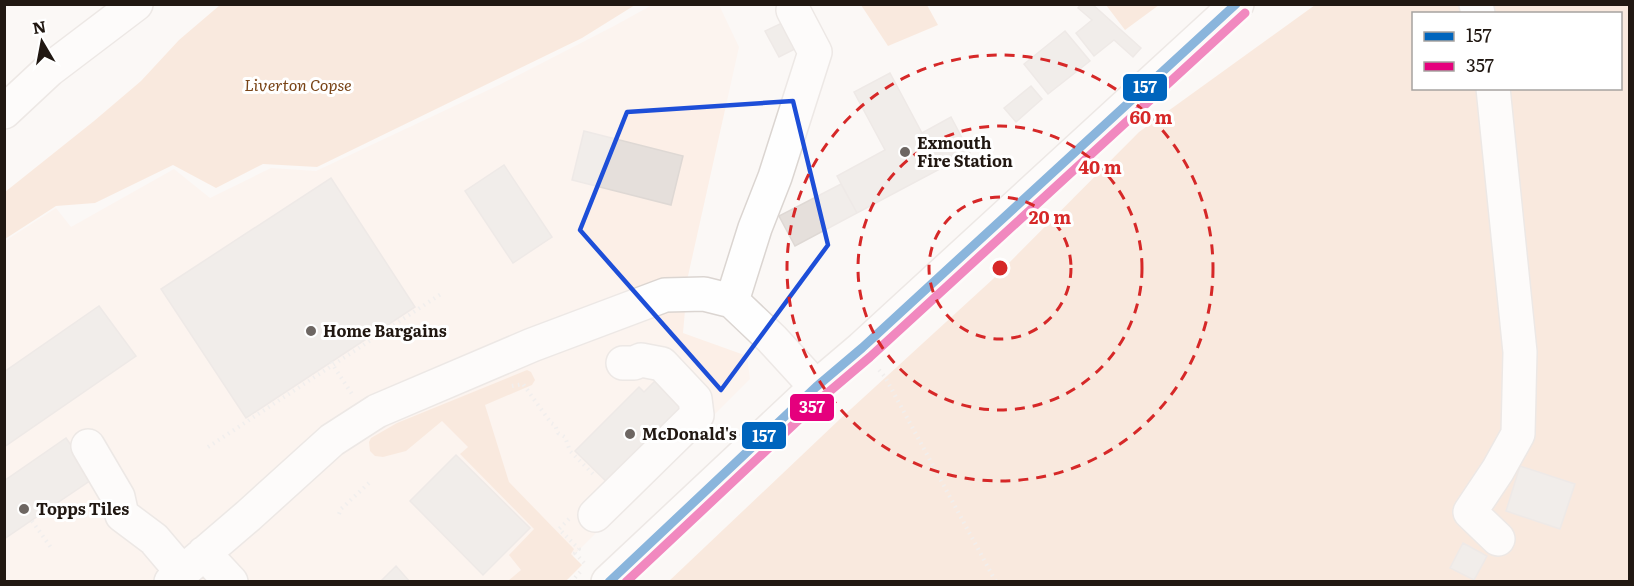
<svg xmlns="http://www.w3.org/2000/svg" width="1634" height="586" font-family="Literata,serif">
  <rect width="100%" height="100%" fill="#fbf8f6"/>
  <!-- built -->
  <path fill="#fcefe7" d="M652 5H719L739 47 688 276 683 333 747 356 750 379 548 581 5 582V241L56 208 71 227 174 169 210 198 271 168 316 171 499 85 614 26Z"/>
  <!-- green -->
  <path fill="#f7d8c2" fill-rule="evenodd" d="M220 5V4L635 5 582 38 317 167 263 164 216 188 173 165 95 203 56 206 5 239V192L94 121 141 81 179 40Z
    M861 5H927L938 25 888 46Z
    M1106 5H1159L1125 30Z
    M1315 5H1629V581L668 582 840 419 993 279 1139 132ZM1414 14H1620V88H1414Z
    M527 370 531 372 535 380 532 385 485 405 509 482 574 549 571 554 582 565 566 581H508L521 570 509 555 534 529 460 454 468 447 442 421 406 451 383 457 375 456 370 451 369 442 371 438 397 423Z"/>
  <!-- building -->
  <path fill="#e5dfdb" stroke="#ded8d4" stroke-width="1.5" d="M1081 4H1092L1141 48 1133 57 1114 40 1094 56 1076 33 1092 20 1078 8Z
    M782 23 795 49 779 57 765 31Z
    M1065 31 1090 61 1048 94 1024 64Z
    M890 73 922 133 951 117 970 153 857 213 837 176 885 150 854 92Z
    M1031 86 1042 99 1016 122 1004 108Z
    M584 131 683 156 671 205 572 180Z
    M504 165 552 237 513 263 465 191Z
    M331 178 415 307 246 418 161 289Z
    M841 184 857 213 795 246 779 216Z
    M99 306 136 356 4 447V372Z
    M656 380 689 412 613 488 575 451 639 387 644 392Z
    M66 438 94 478 4 539V481Z
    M456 455 530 528 483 575 410 501Z
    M1520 466 1575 484 1560 529 1506 511Z
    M1463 543 1487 556 1474 580 1450 568Z
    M396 566 410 582H380Z"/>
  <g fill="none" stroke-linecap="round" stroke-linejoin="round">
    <!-- minor casing -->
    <g stroke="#dbd5d1" stroke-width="36">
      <path id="minor" d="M1476 4 1478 14
        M1493 88 1520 352 1518 434 1498 470 1470 512 1498 539
        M4 112 49 70 136 4
        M732 301 755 228 775 177 815 52 793 10
        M88 446 118 497 122 515 154 539 182 572
        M595 515 697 415 695 399 662 364 641 360 634 363H623
        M204 553 231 582
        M171 582 248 516 332 440 377 411 532 345 665 295 704 294 732 301 772 339 816 387"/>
    </g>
    <!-- major casing -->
    <g stroke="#dbd5d1" stroke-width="36">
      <path id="major" d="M608 582 816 387 862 348 1237 4"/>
    </g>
    <!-- path -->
    <path stroke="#e4e3e2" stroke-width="4" stroke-dasharray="1.5 4.5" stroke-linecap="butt" d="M331 362 352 394
      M879 370 885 377 996 582
      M512 386 523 384 551 423 555 425 558 433 565 437 570 451 595 476
      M208 447 441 294
      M339 514 341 509 370 482
      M569 519 559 529 579 549 575 553 586 565
      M32 521 52 549
      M571 582 583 569"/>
    <!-- minor -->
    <use href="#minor" stroke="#fefefe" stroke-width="33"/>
    <!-- major -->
    <use href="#major" stroke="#fefefe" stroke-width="33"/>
    <!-- bus-1 casing -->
    <g stroke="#fff" stroke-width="14">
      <path id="bus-1" d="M609 582 816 387 862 348 1236 4"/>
    </g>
    <!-- bus-2 casing -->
    <g stroke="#fff" stroke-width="14">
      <path id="bus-2" d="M626 582 824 396 870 357 1245 13"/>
    </g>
    <!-- bus-1 -->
    <use href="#bus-1" stroke="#0065bd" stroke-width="9"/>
    <!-- bus-2 -->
    <use href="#bus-2" stroke="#e5007d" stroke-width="9"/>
  </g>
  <!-- marked area -->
  <path d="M0 0H1634V586H0ZM793 101 828 245 721 390 580 230 627 112Z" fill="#fbf8f6" fill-opacity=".55" fill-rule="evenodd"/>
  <path fill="none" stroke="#1d4ed8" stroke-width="4.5" stroke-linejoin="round" d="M793 101 828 245 721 390 580 230 627 112Z"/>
  <!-- distance rings -->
  <g fill="none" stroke="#d62828" stroke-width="3" stroke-dasharray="10 8">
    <circle cx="1000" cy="268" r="71"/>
    <circle cx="1000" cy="268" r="142"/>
    <circle cx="1000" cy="268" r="213"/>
  </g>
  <!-- markers -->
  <g fill="#6d6662" stroke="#fff" stroke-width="2">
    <circle cx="905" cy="152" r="6"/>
    <circle cx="311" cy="331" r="6"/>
    <circle cx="630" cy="434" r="6"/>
    <circle cx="24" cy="509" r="6"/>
  </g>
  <g text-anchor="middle" stroke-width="6" stroke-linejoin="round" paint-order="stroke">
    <!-- park labels -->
    <g font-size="16" font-style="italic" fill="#794417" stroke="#fff">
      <text x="298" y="91">Liverton Copse</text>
    </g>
    <!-- poi labels -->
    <g font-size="16" font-weight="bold" fill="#211812" stroke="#fff" text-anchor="start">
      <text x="917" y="149">Exmouth<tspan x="917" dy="18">Fire Station</tspan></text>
      <text x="323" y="337">Home Bargains</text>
      <text x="642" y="440">McDonald's</text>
      <text x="36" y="515">Topps Tiles</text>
    </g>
  </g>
  <circle cx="1000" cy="268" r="9" fill="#d62828" stroke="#fff" stroke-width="3"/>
  <g font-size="18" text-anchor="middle" font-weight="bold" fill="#d62828" stroke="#fff" stroke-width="6" stroke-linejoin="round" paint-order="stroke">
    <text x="1151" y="124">60 m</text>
    <text x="1100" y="174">40 m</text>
    <text x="1050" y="224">20 m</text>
  </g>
  <g stroke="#fff" stroke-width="2">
    <rect x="1122" y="73" width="46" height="29" rx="6" fill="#0065bd"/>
    <rect x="789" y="393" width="46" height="29" rx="6" fill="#e5007d"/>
    <rect x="741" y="421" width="46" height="29" rx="6" fill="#0065bd"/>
  </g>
  <g font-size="16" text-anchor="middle" font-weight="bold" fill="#fff">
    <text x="1145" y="93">157</text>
    <text x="812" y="413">357</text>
    <text x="764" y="442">157</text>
  </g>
  <!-- border -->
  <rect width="1634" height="586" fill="none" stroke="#211812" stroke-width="12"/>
  <!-- legend -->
  <rect x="1412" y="12" width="210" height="78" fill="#ffffff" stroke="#a6a3a0" stroke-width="1.5"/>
  <rect x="1424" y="32" width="30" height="9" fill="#0065bd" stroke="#a6a3a0" stroke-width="1.5"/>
  <text x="1466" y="42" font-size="18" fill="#211812">157</text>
  <rect x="1424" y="62" width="30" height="9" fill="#e5007d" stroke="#a6a3a0" stroke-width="1.5"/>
  <text x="1466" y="72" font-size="18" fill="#211812">357</text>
  <!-- north arrow -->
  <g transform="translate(42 42) rotate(350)" stroke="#ffffff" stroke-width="4.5" paint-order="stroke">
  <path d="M0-4.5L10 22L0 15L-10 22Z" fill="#211812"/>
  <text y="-9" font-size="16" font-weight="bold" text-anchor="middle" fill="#211812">N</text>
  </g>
</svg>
